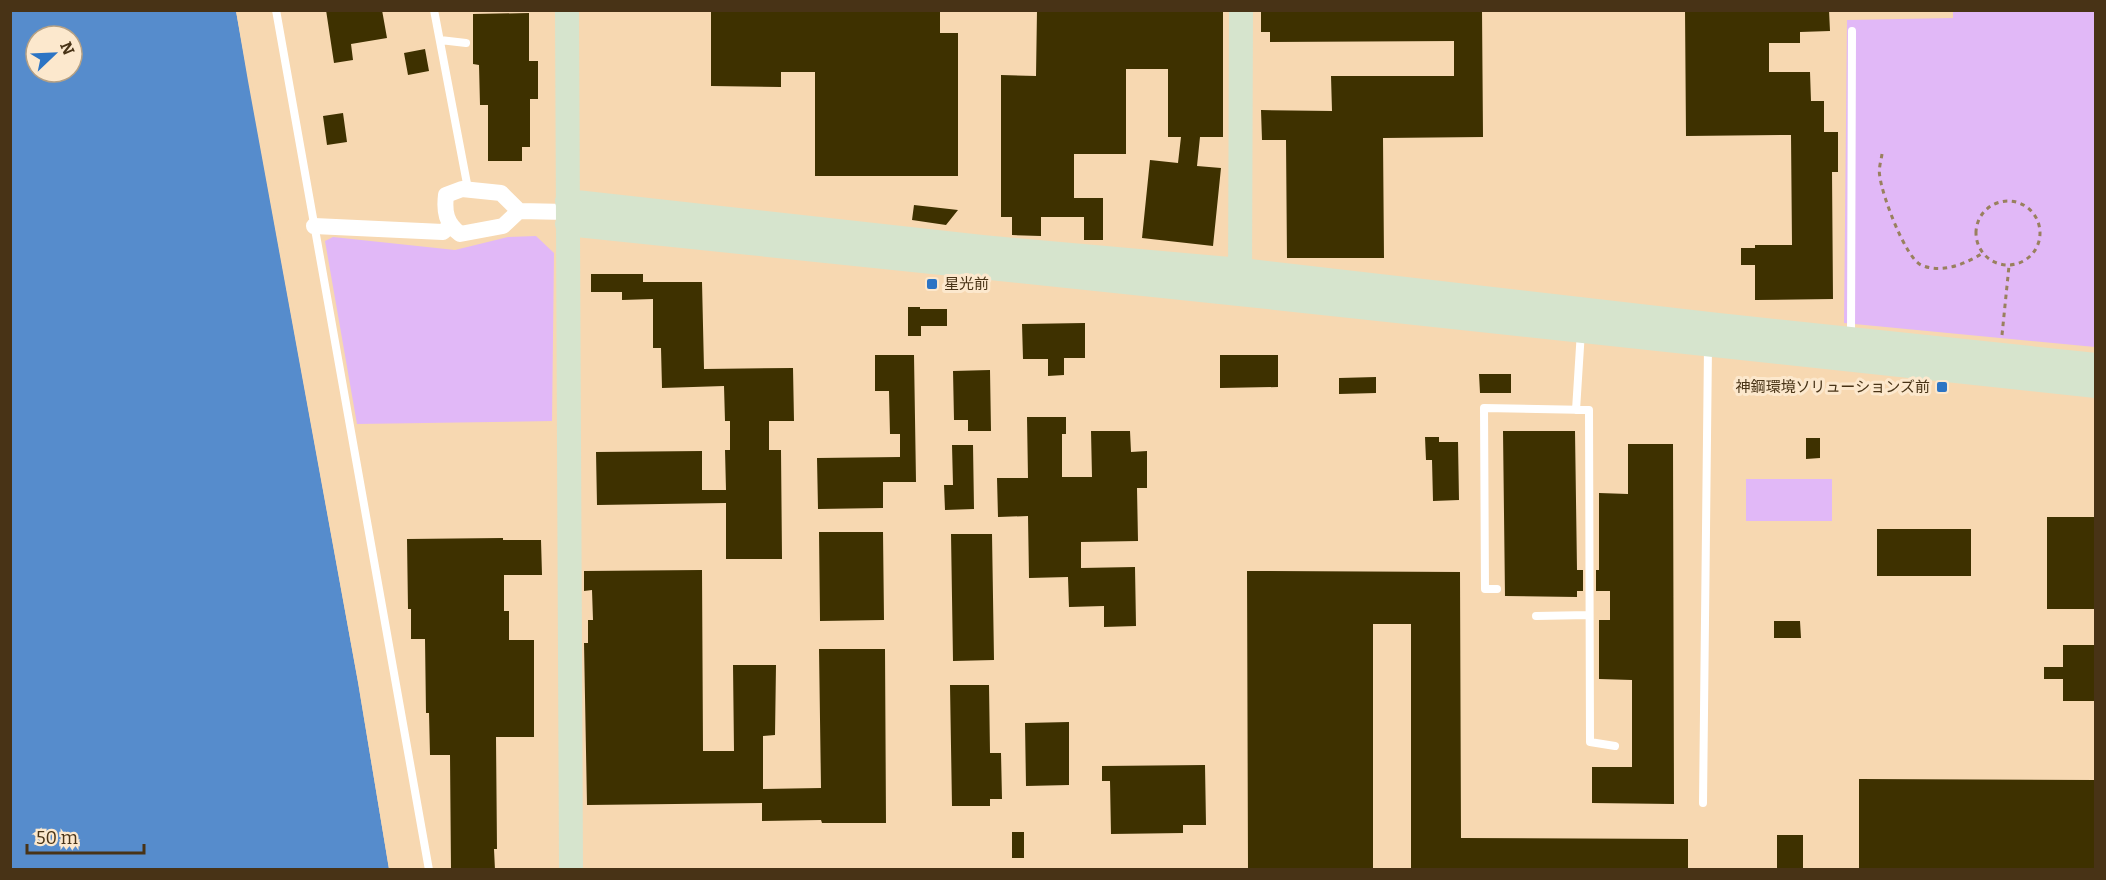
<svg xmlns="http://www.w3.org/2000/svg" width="2106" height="880" font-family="Bitter,'Noto Sans JP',serif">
  <rect width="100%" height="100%" fill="#f7d8b1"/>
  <!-- green -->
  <path fill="#e1b8f7" d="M1953 10 2095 11V347L1844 323 1847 20 1953 18Z
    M536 236 554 253 552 421 357 424 325 241 333 237 455 250 508 237Z
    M1746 479H1832V521H1746Z"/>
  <!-- water -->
  <path fill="#568ccc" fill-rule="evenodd" d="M10 11H236L358 682 389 869H11ZM36 36H72V72H36Z"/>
  <!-- pier -->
  <path fill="#f7d8b1" d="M239 10 360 681 392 870 389 869 358 682 248 81 236 11Z"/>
  <!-- building -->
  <path fill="#3e3100" d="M326 10H382L387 38 351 44 353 60 334 63Z
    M711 10H940V33H958V176H815V72H781V87L711 86Z
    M1037 10H1223V137H1200L1197 166 1221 168 1213 246 1142 238 1150 160 1178 163 1181 137H1168V69H1126V154H1074V198H1103V240H1084V217H1041V236L1012 235V217H1001V75L1036 76Z
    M1261 10H1482L1483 137 1383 138 1384 258H1287L1286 140H1262L1261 110 1332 111 1331 76H1454V41L1270 42V32H1261Z
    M1685 10H1829L1830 31 1800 32V43H1769V72H1810L1811 101H1824V132H1838V172H1832L1833 299 1755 300V265H1741V248H1755V245H1792L1791 135 1686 136Z
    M529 13V61H538V99H530V147H522V161H488V105H480L479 65 473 64V14Z
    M425 49 429 71 408 75 404 53Z
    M343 113 347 142 327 145 323 116Z
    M914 205 958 210 946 225 912 220Z
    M591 274H643V282H702L704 369 793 368 794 421H769V450H781L782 559H726V503L597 505 596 452 702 451V490H726L725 450H730V421H725L724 386 662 388 661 348H653V299L622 300V292H591Z
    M908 307H920V309H947V326H921V336H908Z
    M1085 323V358H1064V375L1048 376V359H1023L1022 324Z
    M875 355H914L916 482H883V508L818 509 817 458 900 457V434H890L889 391H875Z
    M1220 355H1278V387L1220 388Z
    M990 370 991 431H968V420H954L953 371Z
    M1479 374H1511V393H1480Z
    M1376 377V393L1339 394V378Z
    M1027 417H1066V434H1062V477H1092L1091 431H1130L1131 452 1147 451V488H1137L1138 541 1081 542V568L1135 567 1136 626 1104 627V606L1069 607 1068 577 1029 578 1028 516 998 517 997 478H1028Z
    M1503 431H1575L1577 570H1583V591H1577V597L1505 596Z
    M1425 437H1439V442H1458L1459 500 1433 501 1432 460H1426Z
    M1806 438H1820V458L1806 459Z
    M1628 444H1673L1674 804 1592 803V767H1632V680L1599 679V620H1610V591H1596V570H1599V493L1628 494Z
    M952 445H973L974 509 945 510 944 485H953Z
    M2047 517H2096V609H2047Z
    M1877 529H1971V576H1877Z
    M819 532H883L884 620 820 621Z
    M951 534H992L994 660 953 661Z
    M503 538V540H541L542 575H504V611H509V640H534V737H496L497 849H494L495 870H451L450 755H430L429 713H426L425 639H411V609H408L407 539Z
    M702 570 703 751H734L733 665H776L775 735 763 736V789L821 788 819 649H885L886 823H822L821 820 762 821V803L587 805 584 643H588V620H593L592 590 584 591V571Z
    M1247 571 1460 572 1461 838 1688 839V870H1411V624H1373V870H1248Z
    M1774 621H1800L1801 638H1774Z
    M2063 645H2096V701H2063V679H2044V667H2063Z
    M950 685H989L990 753H1001L1002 799H990V806H952Z
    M1069 722V785L1026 786 1025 723Z
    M1205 765 1206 825H1183V833L1111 834 1110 781H1102V766Z
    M1859 779 2096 780V870H1859Z
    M1012 832H1024V858H1012Z
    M1777 835H1803V870H1777Z"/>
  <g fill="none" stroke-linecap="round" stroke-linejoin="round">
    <!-- path -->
    <path stroke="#99805e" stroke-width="3" stroke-dasharray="4.5 4.5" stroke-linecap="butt" d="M1882 154C1881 161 1878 170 1880 177 1882 195 1905 257 1921 265 1942 274 1965 264 1983 253
      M1976 233a32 32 0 1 1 64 0a32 32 0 1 1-64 0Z
      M2002 335 2009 266"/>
    <!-- lane -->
    <path stroke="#fff" stroke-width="8" d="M276 10 429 870
      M434 10 468 189
      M440 40 466 43
      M1851 336 1852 31
      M1576 410 1581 331
      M1497 589H1485L1484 408 1589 410 1590 742 1615 746
      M1536 616 1589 615
      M1703 803 1708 347"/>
    <!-- street -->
    <path stroke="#fff" stroke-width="16" d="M519 211 503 226 460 234C446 223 444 212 446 195L462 189 501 193 519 211 567 212
      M314 226 443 232 450 226"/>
    <!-- secondary -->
    <path stroke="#d6e4cd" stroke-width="24" d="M567 10 571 870
      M567 201 982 247 1241 270 1718 325 2096 365
      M567 224 1239 294 2096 386
      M1240 284 1241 10"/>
  </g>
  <!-- markers -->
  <g fill="#2c74c4" stroke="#fce8cd" stroke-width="2">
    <rect x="926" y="278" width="12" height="12" rx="3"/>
    <rect x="1936" y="381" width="12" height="12" rx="3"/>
  </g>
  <g text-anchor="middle" stroke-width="6" stroke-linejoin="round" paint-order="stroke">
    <!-- poi labels -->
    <g font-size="15" fill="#483316" stroke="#fce8cd" text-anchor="start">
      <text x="944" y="289">星光前</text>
      <text x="1930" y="392" text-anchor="end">神鋼環境ソリューションズ前</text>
    </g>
  </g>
  <!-- border -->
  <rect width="2106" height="880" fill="none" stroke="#483316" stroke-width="24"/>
  <!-- north arrow -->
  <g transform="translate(54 54) rotate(67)"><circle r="28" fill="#fce8cd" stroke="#b4a084" stroke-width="1.5"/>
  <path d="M0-4.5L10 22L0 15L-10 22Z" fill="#2c74c4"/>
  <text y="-9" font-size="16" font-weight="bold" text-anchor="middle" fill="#483316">N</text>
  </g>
  <!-- scale -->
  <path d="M27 844v9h117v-9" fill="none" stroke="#483316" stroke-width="3"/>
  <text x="36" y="844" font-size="18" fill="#483316" stroke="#fce8cd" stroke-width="4.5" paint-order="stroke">50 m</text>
</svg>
